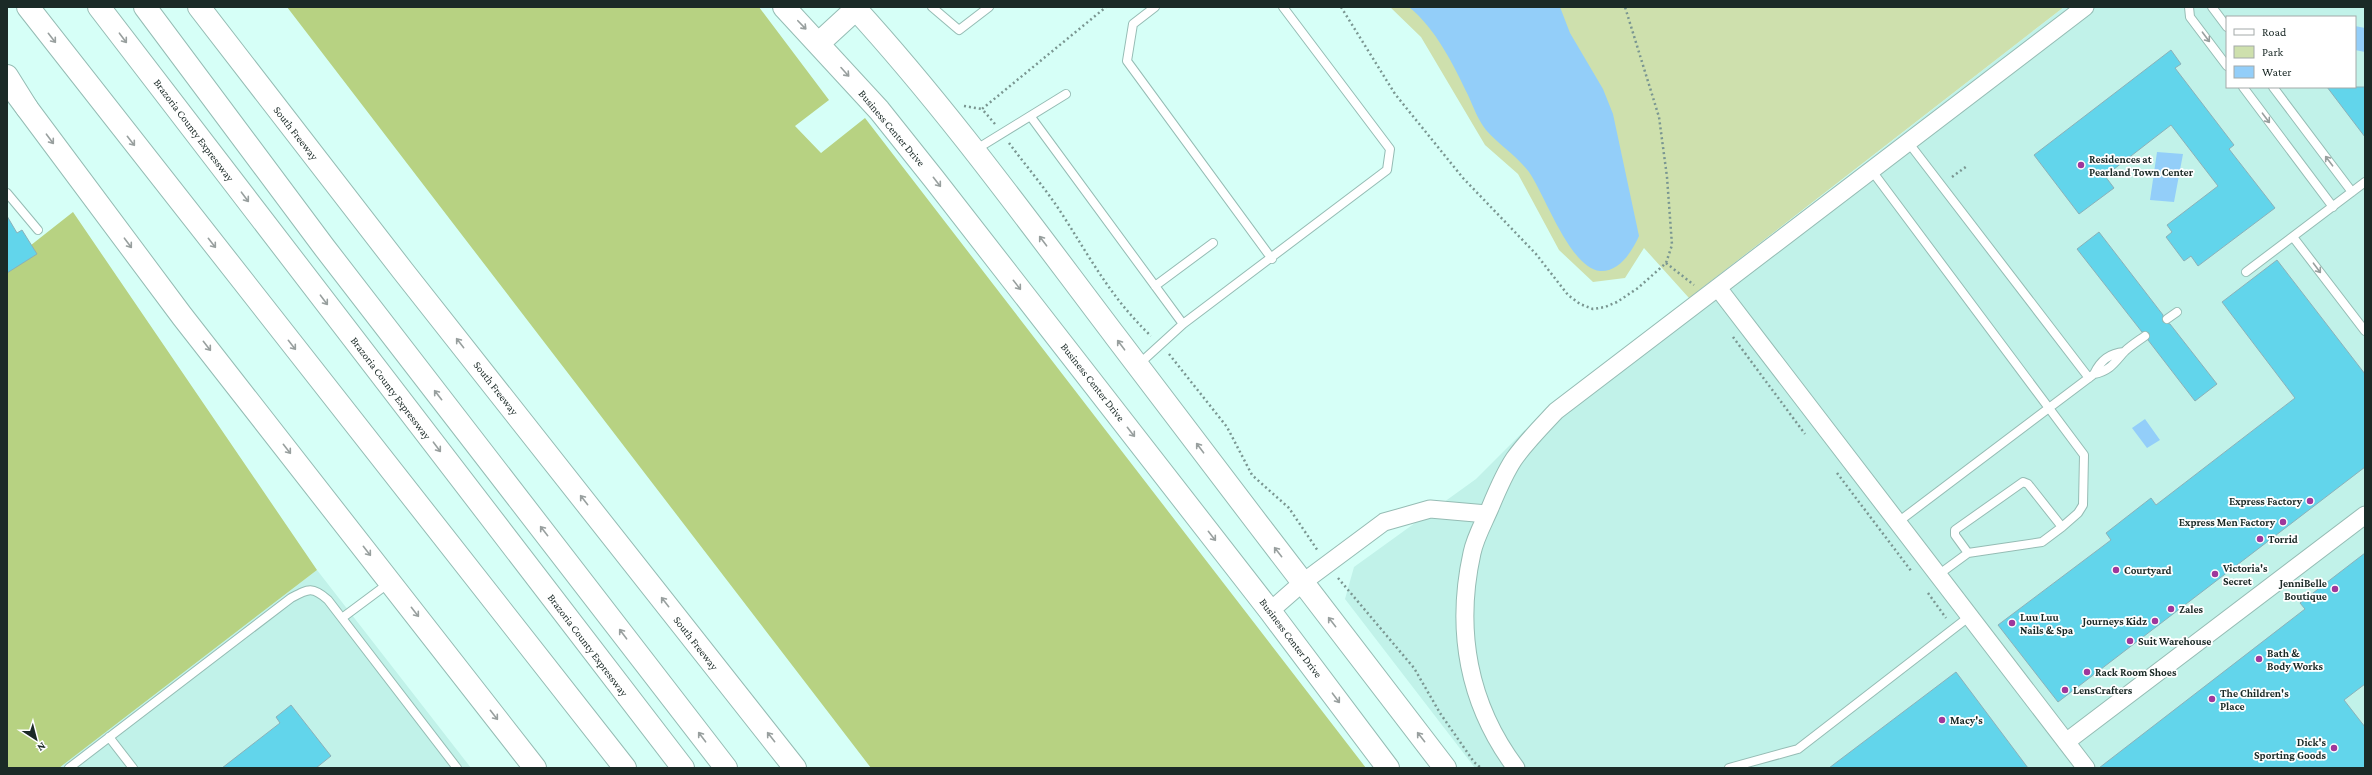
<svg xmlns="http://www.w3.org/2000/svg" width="2372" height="775" font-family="'Crimson Pro',serif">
  <rect width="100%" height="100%" fill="#d6fff7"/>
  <!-- built -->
  <path fill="#c1f2e9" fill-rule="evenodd" d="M2064 7H2365V768H1475L1345 599 1354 567 1476 479 1540 415ZM2227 17H2355V87H2227Z
    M317 570 471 768H59Z"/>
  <!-- green -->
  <path fill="#cee0ad" d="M1390 7H2064L1689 298 1644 248 1625 278 1593 282 1559 250 1518 174 1485 145 1421 37Z"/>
  <!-- forest -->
  <path fill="#b7d282" d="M287 7H759L829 100 795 126 821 153 865 118 1366 768H871Z
    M73 212 317 570 59 768H7V264Z"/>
  <!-- water -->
  <path fill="#93cef9" d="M1409 7H1560L1570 33 1603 89 1613 114 1639 236C1632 251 1620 272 1600 271 1570 268 1545 195 1529 172 1517 156 1499 145 1486 130 1478 120 1473 106 1468 95 1453 64 1436 29 1409 7Z
    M2355 26 2365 28V52L2355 50Z
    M2157 152 2183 154 2174 202 2150 200Z
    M2145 419 2160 440 2147 448 2132 428Z"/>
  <!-- building -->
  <path fill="#62d5eb" stroke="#8bb1b9" d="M2171 50 2181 64 2175 68 2234 145 2229 149 2275 208 2198 266 2191 256 2184 261 2166 237 2172 232 2167 225 2218 186 2171 125 2105 176 2114 188 2079 214 2034 155Z
    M2327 87H2365V137Z
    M7 216 17 233 22 230 37 254 7 273Z
    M2099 232 2163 315V322L2170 324 2217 384 2195 401 2148 340 2149 333 2142 332 2077 249Z
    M2277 260 2365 374V467L2058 702 1998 625 2111 540 2106 533 2151 498 2156 505 2295 398 2222 302Z
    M2365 553V684L2344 700 2365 727V768H2099L2305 609 2300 603Z
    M1956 672 2028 768H1829Z
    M291 705 331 756 316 768H222L280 723 276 717Z"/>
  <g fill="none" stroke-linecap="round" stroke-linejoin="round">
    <!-- lane casing -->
    <g stroke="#95bcb4" stroke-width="10">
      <path id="lane" d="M932 7 959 30 989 7
        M1155 7 1133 24 1127 61 1272 259
        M2189 7 2190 17 2227 66
        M2212 7 2227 27
        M2243 87 2333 207
        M2273 87 2352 192
        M1031 117 1183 324
        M1908 142 2089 378
        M975 150 1066 94
        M1872 171 2084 455 2083 505 2078 513 2062 527 2042 542 1968 553 1938 575
        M7 193 38 230
        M2293 237 2365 331
        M2246 272 2365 182
        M1155 286 1213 243
        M2167 319 2177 312
        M2124 352C2110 353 2100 361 2094 374 2110 371 2115 362 2124 352 2130 346 2138 341 2145 336
        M1138 365 1183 324 1387 170 1390 149 1283 7
        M1898 522 2094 374
        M1968 553 1955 535V530L2023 482 2028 484 2062 527
        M342 618 389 583
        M109 737 133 768
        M69 768 291 598C308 589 312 586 328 600L457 768
        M1729 768 1798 749 1970 616"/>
    </g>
    <!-- street casing -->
    <g stroke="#95bcb4" stroke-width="19">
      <path id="street" d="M1718 288 2086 768
        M1270 611 1302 583 1384 522 1430 509 1487 514
        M2066 742 2365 515
        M1516 768C1468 704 1455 630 1472 553 1475 538 1484 522 1490 508 1497 491 1504 474 1514 459 1526 442 1542 426 1556 411L2085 7"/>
    </g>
    <!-- secondary casing -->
    <g stroke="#95bcb4" stroke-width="24">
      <path id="secondary" d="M784 7 879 110 934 179 1270 611 1388 768
        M854 7C949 111 1031 225 1116 337 1225 481 1335 625 1445 768
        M819 43 856 9
        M15 92 182 316 535 768"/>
    </g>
    <!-- highway casing -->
    <g stroke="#95bcb4" stroke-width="24">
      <path id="highway" d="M28 7 625 768
        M99 7 683 768
        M145 7 324 247 726 768
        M199 7 403 271 795 768
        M7 76 27 108"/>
    </g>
    <!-- path -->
    <path stroke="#7a9691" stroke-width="2.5" stroke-dasharray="2 3" stroke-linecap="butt" d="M1341 7 1395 94 1463 178 1536 254 1568 295 1580 304 1593 309 1605 307 1617 302 1638 288 1666 263 1672 245 1667 177 1659 117 1625 7
      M964 106 982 109
      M995 124 982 109 1106 7
      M1009 143C1026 166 1046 189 1062 214 1091 259 1111 298 1151 336
      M1952 177 1967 166
      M1666 263 1694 285
      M1733 337 1805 434
      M1169 354 1227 427 1252 475 1289 508 1318 551
      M1837 473 1912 572
      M1338 578 1414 668 1440 713 1474 762 1481 768
      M1928 593 1946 618"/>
    <!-- lane -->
    <use href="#lane" stroke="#fff" stroke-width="8"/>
    <!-- street -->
    <use href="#street" stroke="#fff" stroke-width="17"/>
    <!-- secondary -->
    <use href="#secondary" stroke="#fff" stroke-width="22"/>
    <!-- highway -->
    <use href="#highway" stroke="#fff" stroke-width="22"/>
  </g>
  <!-- one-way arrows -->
  <defs><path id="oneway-shaft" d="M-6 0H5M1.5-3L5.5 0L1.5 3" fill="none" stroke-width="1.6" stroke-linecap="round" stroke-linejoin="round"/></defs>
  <g stroke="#989f9e">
    <use href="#oneway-shaft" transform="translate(802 25) rotate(46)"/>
    <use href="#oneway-shaft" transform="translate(2206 37) rotate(53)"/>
    <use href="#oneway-shaft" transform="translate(52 38) rotate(52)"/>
    <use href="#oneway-shaft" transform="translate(123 38) rotate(53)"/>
    <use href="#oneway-shaft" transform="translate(845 72) rotate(48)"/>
    <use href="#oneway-shaft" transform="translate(2266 118) rotate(53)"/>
    <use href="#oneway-shaft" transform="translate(50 139) rotate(53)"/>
    <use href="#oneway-shaft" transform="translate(131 141) rotate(52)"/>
    <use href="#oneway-shaft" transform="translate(2329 161) rotate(-127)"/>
    <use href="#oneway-shaft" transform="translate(937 182) rotate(52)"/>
    <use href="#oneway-shaft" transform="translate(245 197) rotate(53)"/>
    <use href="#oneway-shaft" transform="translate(1043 241) rotate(-127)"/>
    <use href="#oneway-shaft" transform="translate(128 243) rotate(53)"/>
    <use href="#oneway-shaft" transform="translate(212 243) rotate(52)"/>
    <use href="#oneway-shaft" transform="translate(2317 268) rotate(53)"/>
    <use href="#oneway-shaft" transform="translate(1017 285) rotate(52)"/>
    <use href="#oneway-shaft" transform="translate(324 300) rotate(53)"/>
    <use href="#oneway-shaft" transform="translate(460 343) rotate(-128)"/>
    <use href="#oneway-shaft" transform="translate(292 345) rotate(52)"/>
    <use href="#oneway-shaft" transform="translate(1121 345) rotate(-127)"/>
    <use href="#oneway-shaft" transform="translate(207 346) rotate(52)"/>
    <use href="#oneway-shaft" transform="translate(438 395) rotate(-128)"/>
    <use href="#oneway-shaft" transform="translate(1131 432) rotate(52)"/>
    <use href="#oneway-shaft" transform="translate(437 447) rotate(53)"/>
    <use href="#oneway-shaft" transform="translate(1200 448) rotate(-127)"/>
    <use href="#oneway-shaft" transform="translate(287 449) rotate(52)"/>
    <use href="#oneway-shaft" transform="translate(584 500) rotate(-128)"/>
    <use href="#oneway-shaft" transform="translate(544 531) rotate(-128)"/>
    <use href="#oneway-shaft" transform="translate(1212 536) rotate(52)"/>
    <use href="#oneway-shaft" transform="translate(367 551) rotate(52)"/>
    <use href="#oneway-shaft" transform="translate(1278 552) rotate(-128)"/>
    <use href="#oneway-shaft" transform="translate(665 602) rotate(-128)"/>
    <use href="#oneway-shaft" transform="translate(415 612) rotate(52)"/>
    <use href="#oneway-shaft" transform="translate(1332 622) rotate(-128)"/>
    <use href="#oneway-shaft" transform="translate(623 634) rotate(-127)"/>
    <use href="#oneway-shaft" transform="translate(1336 698) rotate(53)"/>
    <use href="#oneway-shaft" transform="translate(494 715) rotate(52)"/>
    <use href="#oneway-shaft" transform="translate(702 737) rotate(-127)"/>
    <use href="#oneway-shaft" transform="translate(771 737) rotate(-128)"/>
    <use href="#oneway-shaft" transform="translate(1421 737) rotate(-128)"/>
  </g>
  <!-- markers -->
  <g fill="#9e379b" stroke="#fff" stroke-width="1.5">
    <circle cx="2081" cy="165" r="4"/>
    <circle cx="2310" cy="501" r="4"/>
    <circle cx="2283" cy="522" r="4"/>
    <circle cx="2260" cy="539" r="4"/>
    <circle cx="2116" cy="570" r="4"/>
    <circle cx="2215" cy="574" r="4"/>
    <circle cx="2335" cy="589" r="4"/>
    <circle cx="2171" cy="609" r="4"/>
    <circle cx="2155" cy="621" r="4"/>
    <circle cx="2012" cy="623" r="4"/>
    <circle cx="2130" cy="641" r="4"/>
    <circle cx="2259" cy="659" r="4"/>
    <circle cx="2087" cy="672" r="4"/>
    <circle cx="2065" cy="690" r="4"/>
    <circle cx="2212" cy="699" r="4"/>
    <circle cx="1942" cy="720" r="4"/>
    <circle cx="2334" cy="748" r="4"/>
  </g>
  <g text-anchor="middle" stroke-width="3.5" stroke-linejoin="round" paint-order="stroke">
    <!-- street labels -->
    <g font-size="11" fill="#1b2a27" stroke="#fff">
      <text transform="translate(892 128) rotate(50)" y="4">Business Center Drive</text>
      <text transform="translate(194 130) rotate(53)" y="4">Brazoria County Expressway</text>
      <text transform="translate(296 133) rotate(52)" y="4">South Freeway</text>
      <text transform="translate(1093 382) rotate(52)" y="4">Business Center Drive</text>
      <text transform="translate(391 388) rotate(53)" y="4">Brazoria County Expressway</text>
      <text transform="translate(496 388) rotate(52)" y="4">South Freeway</text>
      <text transform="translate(1291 638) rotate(53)" y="4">Business Center Drive</text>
      <text transform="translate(696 643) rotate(52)" y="4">South Freeway</text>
      <text transform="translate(588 645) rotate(53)" y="4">Brazoria County Expressway</text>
    </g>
    <!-- poi labels -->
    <g font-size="11" font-weight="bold" fill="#1b2a27" stroke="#fff" text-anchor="start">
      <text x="2089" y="163">Residences at<tspan x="2089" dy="13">Pearland Town Center</tspan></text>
      <text x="2302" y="505" text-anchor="end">Express Factory</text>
      <text x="2275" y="526" text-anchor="end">Express Men Factory</text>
      <text x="2268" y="543">Torrid</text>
      <text x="2223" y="572">Victoria's<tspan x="2223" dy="13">Secret</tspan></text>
      <text x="2124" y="574">Courtyard</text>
      <text x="2327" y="587" text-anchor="end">JenniBelle<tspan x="2327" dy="13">Boutique</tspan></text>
      <text x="2179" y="613">Zales</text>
      <text x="2020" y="621">Luu Luu<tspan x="2020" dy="13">Nails &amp; Spa</tspan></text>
      <text x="2147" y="625" text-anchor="end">Journeys Kidz</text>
      <text x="2138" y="645">Suit Warehouse</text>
      <text x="2267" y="657">Bath &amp;<tspan x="2267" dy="13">Body Works</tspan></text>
      <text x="2095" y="676">Rack Room Shoes</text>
      <text x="2073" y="694">LensCrafters</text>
      <text x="2220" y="697">The Children's<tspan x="2220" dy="13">Place</tspan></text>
      <text x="1950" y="724">Macy's</text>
      <text x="2326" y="746" text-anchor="end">Dick's<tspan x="2326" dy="13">Sporting Goods</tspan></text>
    </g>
  </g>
  <!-- border -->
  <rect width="2372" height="775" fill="none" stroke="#1b2a27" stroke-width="16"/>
  <!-- legend -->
  <rect x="2226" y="16" width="130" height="72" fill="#ffffff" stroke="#a4aaa9"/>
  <rect x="2234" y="29" width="20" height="6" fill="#ffffff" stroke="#a4aaa9"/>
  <text x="2262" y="36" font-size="12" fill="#1b2a27">Road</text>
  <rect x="2234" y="46" width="20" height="12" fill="#cee0ad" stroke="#a4aaa9"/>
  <text x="2262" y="56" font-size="12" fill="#1b2a27">Park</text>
  <rect x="2234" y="66" width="20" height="12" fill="#93cef9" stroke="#a4aaa9"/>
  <text x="2262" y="76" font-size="12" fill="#1b2a27">Water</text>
  <!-- north arrow -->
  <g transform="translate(36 739) rotate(144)" stroke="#ffffff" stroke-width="3" paint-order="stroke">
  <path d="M0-3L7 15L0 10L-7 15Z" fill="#1b2a27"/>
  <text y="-6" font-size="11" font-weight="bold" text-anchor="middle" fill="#1b2a27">N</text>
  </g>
</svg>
